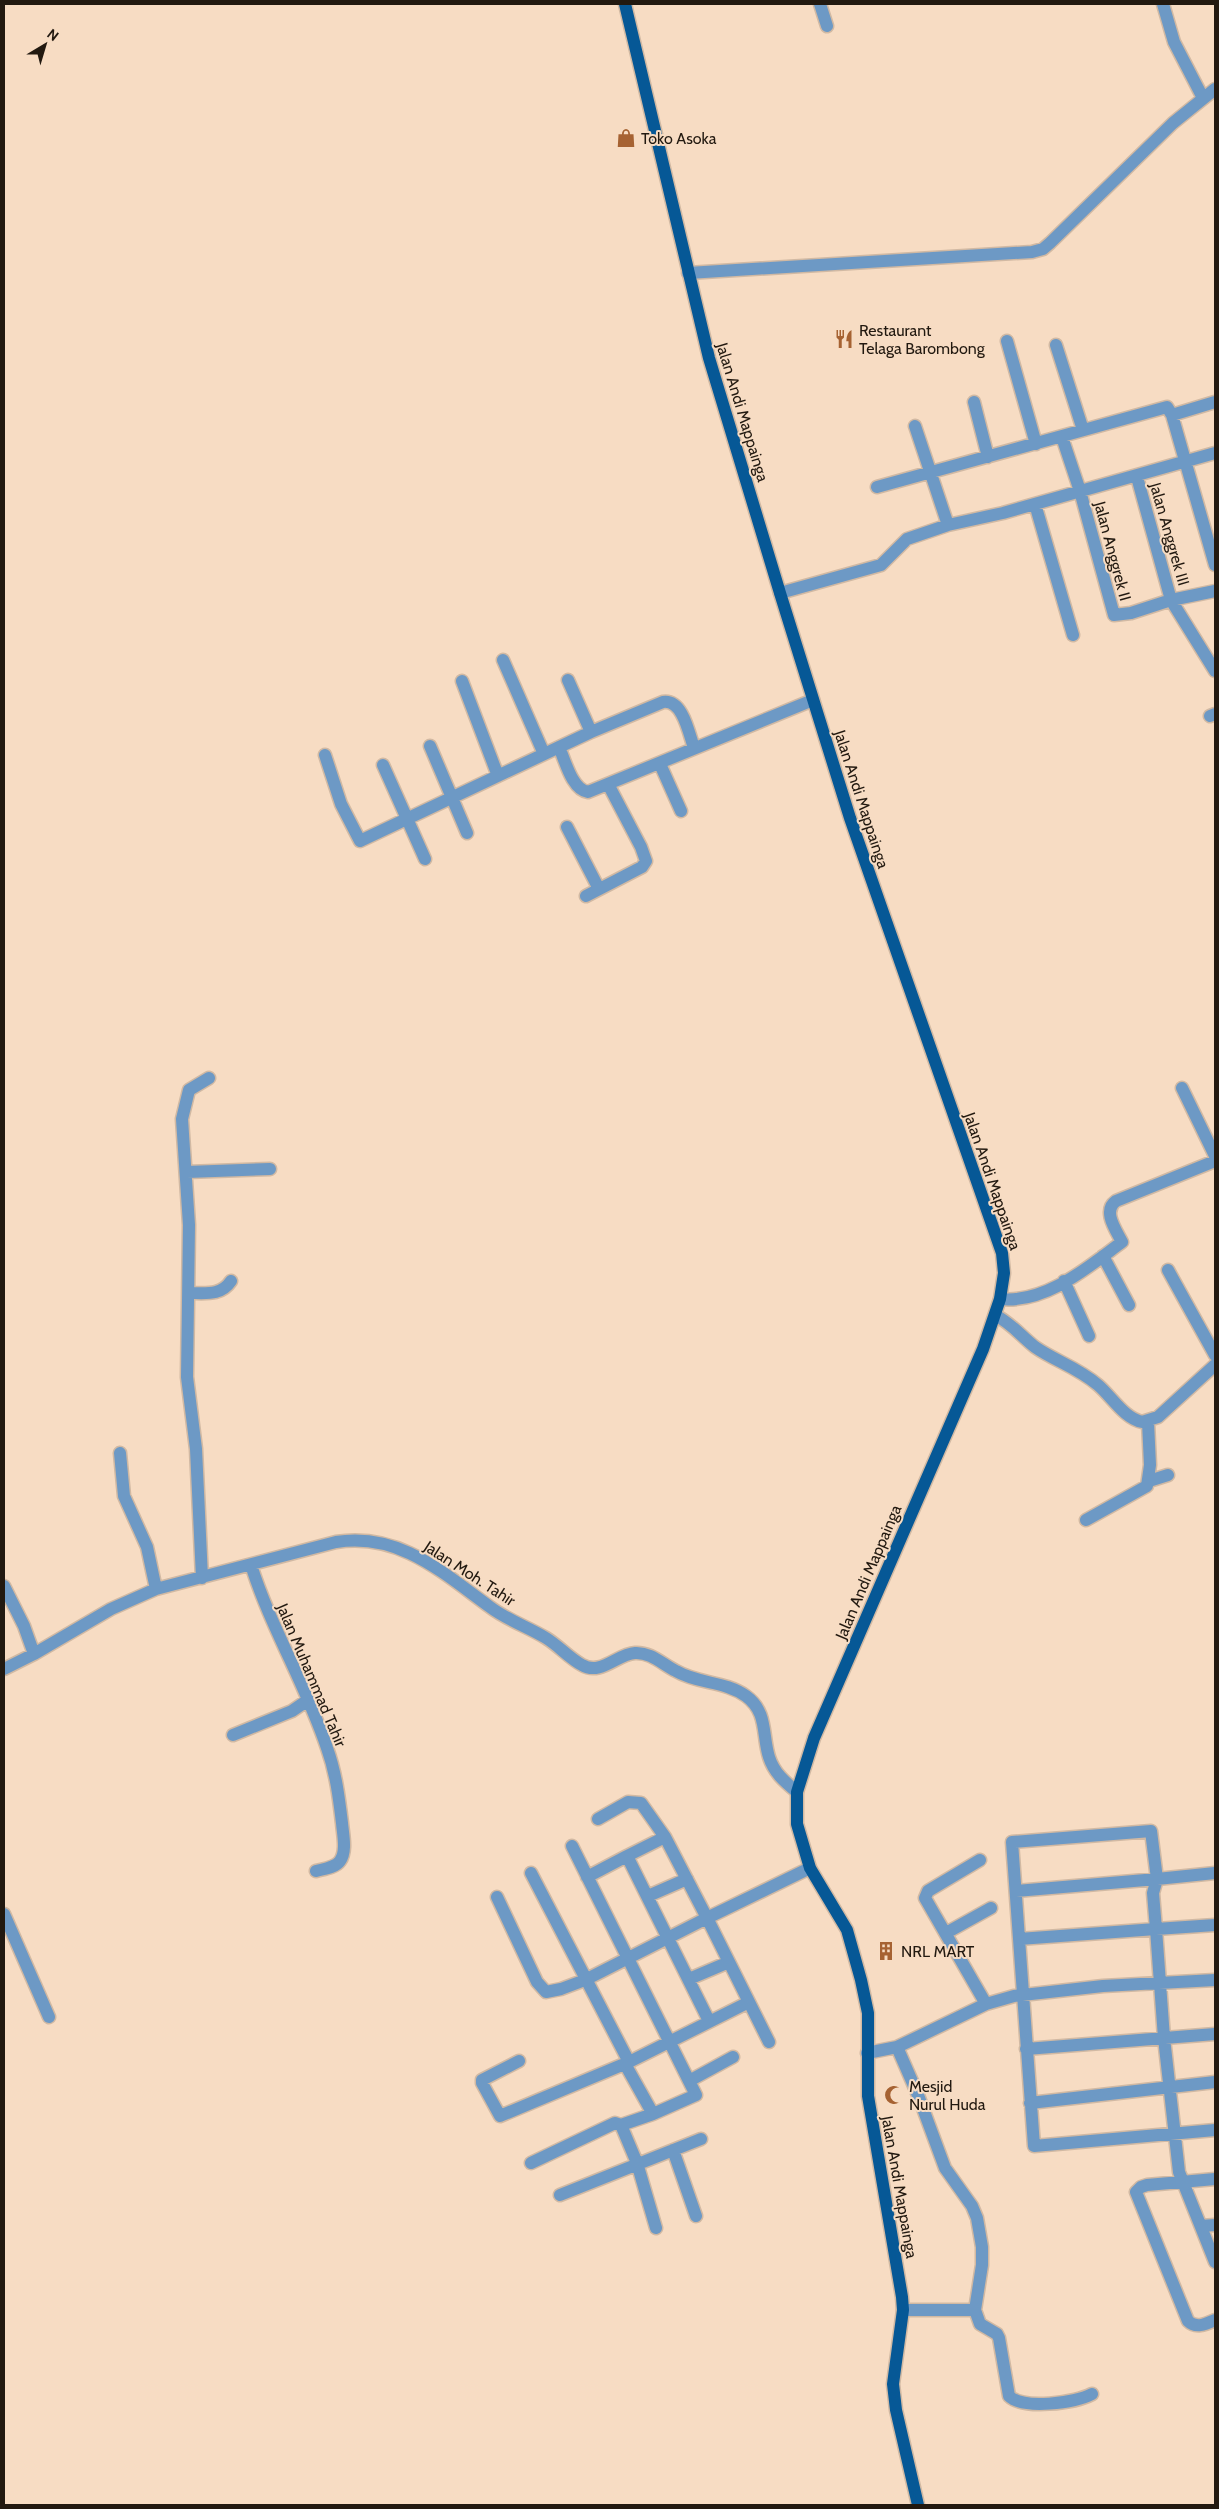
<svg xmlns="http://www.w3.org/2000/svg" width="1219" height="2509" font-family="Cabin,sans-serif">
  <rect width="100%" height="100%" fill="#f7dcc3"/>
  <g fill="none" stroke-linecap="round" stroke-linejoin="round">
    <!-- minor casing -->
    <g stroke="#d1b9a3" stroke-width="15">
      <path id="minor" d="M820 4 827 26
        M1163 4 1174 42 1203 98
        M688 273 1032 252 1043 249 1050 243 1173 123 1215 89
        M1007 341 1036 444
        M1056 345 1083 430
        M974 402 988 457
        M1172 415 1215 402
        M915 426 948 525
        M1062 437 1080 491 1114 615 1131 613 1171 600 1215 591
        M1137 477 1171 600 1215 671
        M877 487 1167 407 1172 415 1215 565
        M1035 504 1073 635
        M780 593 881 565 907 539 948 525 1003 513 1215 453
        M503 660 544 754
        M568 680 591 732
        M462 681 498 776
        M1210 716 1215 714
        M430 746 467 833
        M559 747C565 760 572 790 588 792L813 700
        M325 755 341 804 360 841 591 732 663 702C683 699 689 734 694 748
        M660 764 681 811
        M383 765 425 859
        M567 827 599 889
        M586 896 642 867 646 861 641 847 608 784
        M1182 1088 1215 1156
        M187 1172 270 1169
        M1103 1256 1129 1305
        M1168 1270 1215 1355
        M1064 1281 1089 1336
        M189 1293C206 1293 221 1296 231 1281
        M1000 1299C1046 1304 1088 1267 1122 1242 1116 1230 1102 1211 1116 1201L1215 1161
        M995 1315C1011 1323 1021 1336 1035 1347 1055 1361 1077 1367 1098 1385 1112 1397 1124 1418 1142 1422L1158 1417 1215 1365
        M120 1453 124 1496 147 1547 156 1589
        M1149 1481 1168 1475
        M1086 1520 1147 1486 1150 1465 1148 1422
        M251 1565C271 1628 306 1685 327 1748 336 1773 339 1798 342 1823 343 1835 347 1851 340 1861 335 1868 323 1869 316 1871
        M202 1578 196 1449 187 1377 189 1225 182 1119 189 1090 209 1078
        M4 1586 24 1626 34 1654
        M4 1669 34 1654 111 1609 156 1589 336 1542C399 1532 442 1572 490 1607 507 1620 528 1627 546 1638 559 1646 569 1658 582 1665 601 1676 617 1654 635 1653 651 1652 662 1664 676 1671 698 1684 725 1681 746 1696 768 1712 762 1735 769 1757 774 1773 785 1782 797 1792
        M233 1735 292 1711 308 1700
        M665 1837 627 1856 709 2021
        M572 1846 689 2081 733 2057
        M980 1860 928 1891 925 1898 986 2004
        M531 1873 629 2062 749 2002 707 1918 810 1868
        M587 1877 627 1856
        M1016 1891 1157 1879 1151 1831 1012 1842 1034 2146 1215 2130
        M648 1896 687 1879
        M497 1897 537 1982 546 1992 561 1989 585 1980 707 1918 665 1837 641 1803 628 1802 598 1819
        M4 1914 49 2017
        M1215 1925 1156 1929 1164 2038 1179 2172 1215 2262
        M946 1933 991 1908
        M1019 1939 1156 1929 1153 1893 1157 1879 1215 1873
        M689 1979 729 1962
        M749 2002 769 2042
        M897 2047 918 2095 945 2168 972 2206 977 2218 982 2247V2265L975 2310H903
        M1026 2049 1215 2034
        M867 2053 897 2047 986 2004 1014 1996 1103 1986 1215 1980
        M519 2061 482 2080V2083L500 2116 629 2062
        M625 2064 653 2114 696 2095 689 2081
        M1030 2103 1215 2082
        M621 2125 637 2163 656 2228
        M673 2150 696 2216
        M531 2163 615 2123 621 2125 653 2114
        M1215 2179 1147 2185 1141 2187 1136 2192 1188 2321C1196 2329 1206 2324 1215 2320
        M560 2195 701 2139
        M1201 2226 1215 2225
        M975 2310 980 2324 997 2334 999 2338 1009 2396C1023 2410 1075 2403 1092 2394"/>
    </g>
    <!-- major casing -->
    <g stroke="#d1b9a3" stroke-width="15">
      <path id="major" d="M625 4 709 358 780 593 850 818 1002 1253 1004 1273 1000 1299 983 1349 814 1738 797 1792V1824L810 1868 847 1930 861 1980 868 2013V2096L902 2297 903 2310 893 2384 896 2410 918 2505"/>
    </g>
    <!-- minor -->
    <use href="#minor" stroke="#6d99c5" stroke-width="12"/>
    <!-- major -->
    <use href="#major" stroke="#065896" stroke-width="12"/>
  </g>
  <!-- icons -->
  <defs>
    <g id="shop-bare" transform="scale(1.5)"><path d="M-5-2.5h2.3a2.7 3.5 0 0 1 5.4 0H5L5.5 6h-11ZM-1.5-2.5h3a1.5 2.3 0 0 0-3 0Z" fill="#a66232" stroke="#f7dcc3" stroke-width="2.5" paint-order="stroke"/></g>
    <g id="restaurant-bare" transform="scale(1.5)"><path d="M-5-6h1v4h1v-4h1v4h1v-4h1v5L-1.5 .5V6h-2V.5L-5-1ZM5-6V6H3V1.5H1.5Q1.5-4 5-6Z" fill="#a66232" stroke="#f7dcc3" stroke-width="2.5" paint-order="stroke"/></g>
    <g id="building-bare" transform="scale(1.5)"><path d="M-4-6H4V6H1V3H-1V6H-4ZM-2.5-4.3h1.7v1.8h-1.7ZM.8-4.3h1.7v1.8H.8ZM-2.5-1h1.7V.8h-1.7ZM.8-1h1.7V.8H.8Z" fill="#a66232" stroke="#f7dcc3" stroke-width="2.5" paint-order="stroke"/></g>
    <g id="mosque-bare" transform="scale(1.5)"><path d="M3.5-4.9A6 6 0 1 0 3.5 4.9A5 5 0 1 1 3.5-4.9Z" fill="#a66232" stroke="#f7dcc3" stroke-width="2.5" paint-order="stroke"/></g>
  </defs>
  <g fill-rule="evenodd">
    <use href="#shop-bare" x="626" y="138"/>
    <use href="#restaurant-bare" x="844" y="339"/>
    <use href="#building-bare" x="886" y="1951"/>
    <use href="#mosque-bare" x="894" y="2095"/>
  </g>
  <g text-anchor="middle" stroke-width="4" stroke-linejoin="round" paint-order="stroke">
    <!-- poi labels -->
    <g font-size="16" fill="#221910" stroke="#f7dcc3" text-anchor="start">
      <text x="641" y="144">Toko Asoka</text>
      <text x="859" y="336">Restaurant<tspan x="859" dy="18">Telaga Barombong</tspan></text>
      <text x="901" y="1957">NRL MART</text>
      <text x="909" y="2092">Mesjid<tspan x="909" dy="18">Nurul Huda</tspan></text>
    </g>
    <!-- street labels -->
    <g font-size="16" fill="#221910" stroke="#f7dcc3">
      <text transform="translate(743 412) rotate(73)" y="6">Jalan Andi Mappainga</text>
      <text transform="translate(1170 534) rotate(74)" y="6">Jalan Anggrek III</text>
      <text transform="translate(1113 551) rotate(75)" y="6">Jalan Anggrek II</text>
      <text transform="translate(862 799) rotate(72)" y="6">Jalan Andi Mappainga</text>
      <text transform="translate(993 1181) rotate(71)" y="6">Jalan Andi Mappainga</text>
      <text transform="translate(868 1572) rotate(-67)" y="6">Jalan Andi Mappainga</text>
      <text transform="translate(470 1573) rotate(33)" y="6">Jalan Moh. Tahir</text>
      <text transform="translate(312 1675) rotate(67)" y="6">Jalan Muhammad Tahir</text>
      <text transform="translate(900 2187) rotate(80)" y="6">Jalan Andi Mappainga</text>
    </g>
  </g>
  <!-- border -->
  <rect width="1219" height="2509" fill="none" stroke="#221910" stroke-width="10"/>
  <!-- north arrow -->
  <g transform="translate(45 45) rotate(38)" stroke="#f7dcc3" stroke-width="4" paint-order="stroke">
  <path d="M0-4L9 19L0 12L-9 19Z" fill="#221910"/>
  <text y="-8" font-size="14" font-weight="bold" text-anchor="middle" fill="#221910">N</text>
  </g>
</svg>
